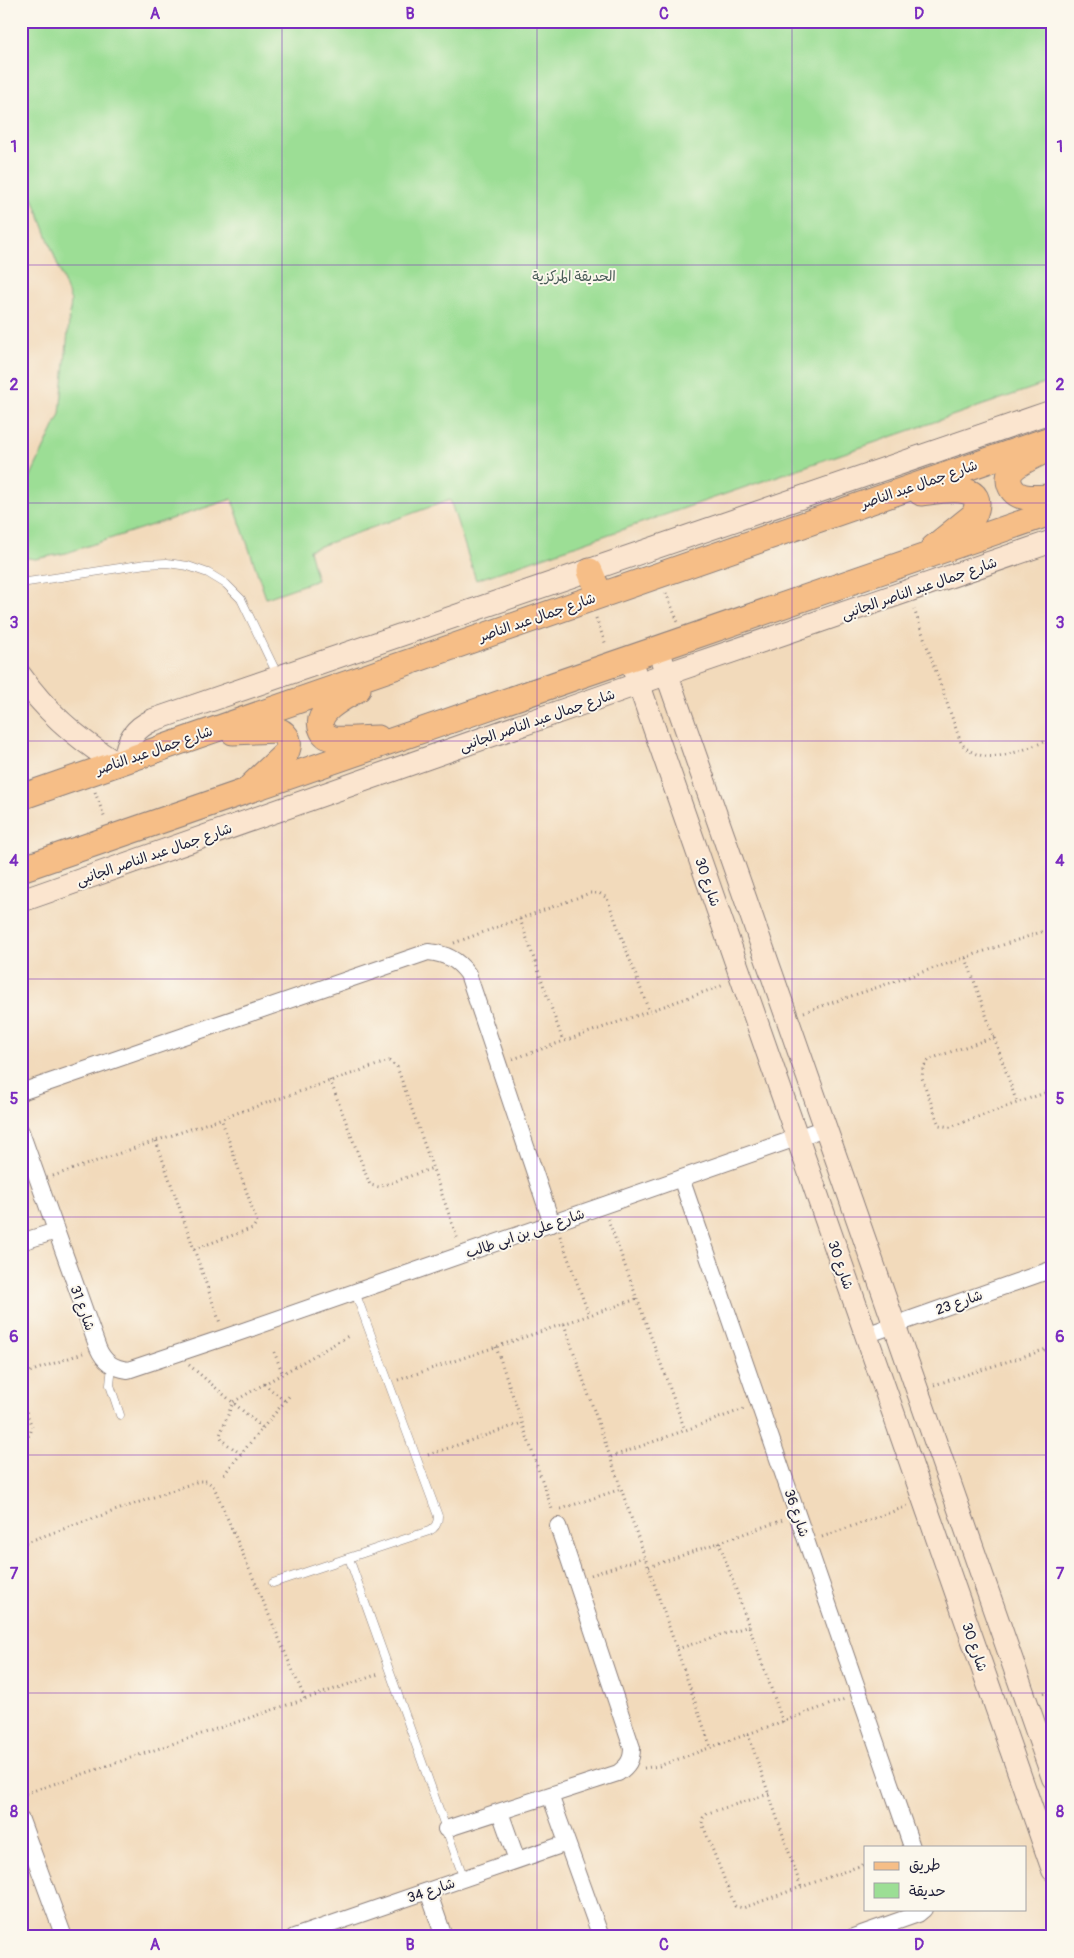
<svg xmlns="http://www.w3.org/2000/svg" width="1074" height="1958" font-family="Pangolin,'Playpen Sans Arabic',sans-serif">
  <rect width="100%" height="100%" fill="#fbf7ec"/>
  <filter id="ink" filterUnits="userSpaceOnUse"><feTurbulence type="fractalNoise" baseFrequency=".02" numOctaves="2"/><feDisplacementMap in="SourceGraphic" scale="10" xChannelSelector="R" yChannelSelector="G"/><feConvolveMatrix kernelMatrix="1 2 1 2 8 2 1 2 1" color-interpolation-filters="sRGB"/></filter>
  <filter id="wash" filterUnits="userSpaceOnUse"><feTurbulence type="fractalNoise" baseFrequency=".0096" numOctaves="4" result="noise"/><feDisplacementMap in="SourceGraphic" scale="20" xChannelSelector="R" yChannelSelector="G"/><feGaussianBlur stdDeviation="1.12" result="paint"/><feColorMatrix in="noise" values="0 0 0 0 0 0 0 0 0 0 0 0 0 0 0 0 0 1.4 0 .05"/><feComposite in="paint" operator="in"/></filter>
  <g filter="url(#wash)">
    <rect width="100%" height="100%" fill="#f2dabb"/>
    <!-- green -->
    <path fill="#9cde95" stroke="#5f8068" d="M21 21H1053V381L476 580 450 500 309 550 317 580 266 598 232 499 66 553 35 559 21 557V489L29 480 60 414 71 301 26 179 21 172Z"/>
  </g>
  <g filter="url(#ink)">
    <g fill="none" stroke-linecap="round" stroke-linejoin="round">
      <!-- lane casing -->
      <g stroke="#8a7e7b" stroke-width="9">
        <path id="lane" d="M21 583 146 564 167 563 188 566 208 573 226 584 241 599 278 676
          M112 1366 110 1385 120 1415
          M349 1558 464 1879
          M273 1583 429 1531C436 1528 438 1523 438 1516L355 1292"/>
      </g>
      <!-- street casing -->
      <g stroke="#8a7e7b" stroke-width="18">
        <path id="street" d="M21 1092 428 952C446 954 457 959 468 974L552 1224
          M21 1132 98 1348C104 1362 113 1368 128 1370L226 1337 825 1128
          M681 1178 912 1847
          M21 1242 56 1231
          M866 1335 1053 1269
          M550 1795 601 1937
          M500 1812 517 1860
          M21 1820 64 1937
          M446 1829 618 1773C628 1766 632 1760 632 1748L558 1526
          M428 1891 444 1937
          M294 1937 567 1843
          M853 1937 918 1914 924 1909"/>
      </g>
      <!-- secondary casing -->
      <g stroke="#8a7e7b" stroke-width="24">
        <path id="secondary" d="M658 649 1053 1778
          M630 659 1053 1870
          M21 676C46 712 79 740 116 763
          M125 760C126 740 135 728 153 720L1053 411
          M21 901 666 674 1053 541"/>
      </g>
      <!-- primary casing -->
      <g stroke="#8a7e7b" stroke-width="27">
        <path id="primary" d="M1040 453C1031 458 1018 463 1012 470 1009 474 1008 480 1010 485 1016 502 1038 497 1053 497
          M921 493C939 491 990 480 974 515L933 548
          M590 571 600 595
          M358 689C346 697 313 711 322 730 324 735 329 738 334 739 348 740 364 738 378 738
          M233 732 278 730C288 734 291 743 286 753L251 786
          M21 797 1053 438
          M21 869 1053 512"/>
      </g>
      <!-- path -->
      <path stroke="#8a7e7b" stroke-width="3" stroke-dasharray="1 4" stroke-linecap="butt" d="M666 593 678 622
        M914 609 961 743C985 771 1024 748 1053 739
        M596 618 606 645
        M95 792 105 819
        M520 919 563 1041
        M454 943 590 893H599L607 898 649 1011
        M966 958 1017 1103
        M804 1012 1053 928
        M994 1037 930 1059 923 1067 922 1078 939 1125 950 1127 1053 1090
        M513 1059 724 985
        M330 1080 370 1185 379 1187 433 1168
        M156 1141 220 1323
        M53 1176 389 1061 397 1067 458 1240
        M608 1219 685 1430
        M560 1236 589 1315
        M194 1249 253 1228 257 1222 221 1118
        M564 1324 711 1748
        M496 1347 553 1512
        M274 1352 283 1374
        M189 1365 263 1428
        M21 1375 83 1353
        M398 1380 637 1299
        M264 1384 285 1401
        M934 1385 1053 1347
        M21 1398 32 1427 30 1435 21 1439
        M241 1454 223 1441 220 1435 233 1402 350 1335
        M428 1455 522 1423
        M611 1457 744 1409
        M224 1474 291 1394
        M561 1509 621 1489
        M822 1537 908 1506
        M719 1542 783 1722
        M21 1544 199 1481H207L214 1487 305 1699
        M649 1567 783 1520
        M591 1575 645 1557
        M677 1649 749 1626
        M1044 1693 1053 1690
        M748 1734 801 1887
        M644 1768 659 1766 845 1699
        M769 1794 708 1813 703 1818 702 1823 735 1906 743 1908 865 1864
        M21 1795 379 1674"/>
      <!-- lane -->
      <use href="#lane" stroke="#fff" stroke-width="8"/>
      <!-- street -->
      <use href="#street" stroke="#fff" stroke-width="16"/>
      <!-- secondary -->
      <use href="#secondary" stroke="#fbe5cf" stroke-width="22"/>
      <!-- primary -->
      <use href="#primary" stroke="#f6be87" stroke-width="25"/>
    </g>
  </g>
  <!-- grid -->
  <path fill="none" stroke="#7b2cbf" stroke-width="1" stroke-opacity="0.55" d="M282 21V1937M537 21V1937M792 21V1937M21 265H1053M21 503H1053M21 741H1053M21 979H1053M21 1217H1053M21 1455H1053M21 1693H1053"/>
  <g text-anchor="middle" stroke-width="4" stroke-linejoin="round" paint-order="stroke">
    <!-- park labels -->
    <g font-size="14" fill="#475a56" stroke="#fbf7ec">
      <text x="574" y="281">الحديقة المركزية</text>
    </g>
    <!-- street labels -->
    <g font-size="14" fill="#22223b" stroke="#fbf7ec">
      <text transform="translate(919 484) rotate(-19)" y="5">شارع جمال عبد الناصر</text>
      <text transform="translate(919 588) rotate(-19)" y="5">شارع جمال عبد الناصر الجانبى</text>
      <text transform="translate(537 617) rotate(-19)" y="5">شارع جمال عبد الناصر</text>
      <text transform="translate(537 720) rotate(-19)" y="5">شارع جمال عبد الناصر الجانبى</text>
      <text transform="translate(154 750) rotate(-19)" y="5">شارع جمال عبد الناصر</text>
      <text transform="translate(154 854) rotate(-19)" y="5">شارع جمال عبد الناصر الجانبى</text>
      <text transform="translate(708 882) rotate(71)" y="5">شارع 30</text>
      <text transform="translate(525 1233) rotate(-19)" y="5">شارع على بن ابى طالب</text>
      <text transform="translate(841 1265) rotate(71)" y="5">شارع 30</text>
      <text transform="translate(959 1302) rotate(-19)" y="5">شارع 23</text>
      <text transform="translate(83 1308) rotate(70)" y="5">شارع 31</text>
      <text transform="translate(797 1513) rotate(71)" y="5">شارع 36</text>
      <text transform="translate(975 1647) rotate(71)" y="5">شارع 30</text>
      <text transform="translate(431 1890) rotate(-19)" y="5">شارع 34</text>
    </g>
  </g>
  <!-- margin -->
  <rect width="1074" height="1958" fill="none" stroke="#fbf7ec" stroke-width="55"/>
  <!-- legend -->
  <rect x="864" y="1846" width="162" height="65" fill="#fbf7ec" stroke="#a4a2a5"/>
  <rect x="874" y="1862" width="25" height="8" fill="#f6be87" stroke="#a4a2a5"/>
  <text x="909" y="1870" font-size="15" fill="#22223b">طريق</text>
  <rect x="874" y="1883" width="25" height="15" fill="#9cde95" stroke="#a4a2a5"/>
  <text x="909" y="1896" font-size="15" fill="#22223b">حديقة</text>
  <rect x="28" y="28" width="1018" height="1902" fill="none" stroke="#7b2cbf" stroke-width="2"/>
  <g font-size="16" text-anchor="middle" font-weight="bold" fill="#7b2cbf">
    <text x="155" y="19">A</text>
    <text x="410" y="19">B</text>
    <text x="664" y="19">C</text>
    <text x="919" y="19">D</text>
    <text x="14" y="152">1</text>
    <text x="1060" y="152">1</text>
    <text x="14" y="390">2</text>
    <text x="1060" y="390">2</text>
    <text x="14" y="628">3</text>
    <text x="1060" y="628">3</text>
    <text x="14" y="866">4</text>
    <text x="1060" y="866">4</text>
    <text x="14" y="1104">5</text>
    <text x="1060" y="1104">5</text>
    <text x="14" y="1342">6</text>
    <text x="1060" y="1342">6</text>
    <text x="14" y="1579">7</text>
    <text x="1060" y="1579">7</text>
    <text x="14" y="1817">8</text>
    <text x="1060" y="1817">8</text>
    <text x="155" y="1950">A</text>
    <text x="410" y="1950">B</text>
    <text x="664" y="1950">C</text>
    <text x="919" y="1950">D</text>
  </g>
</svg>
